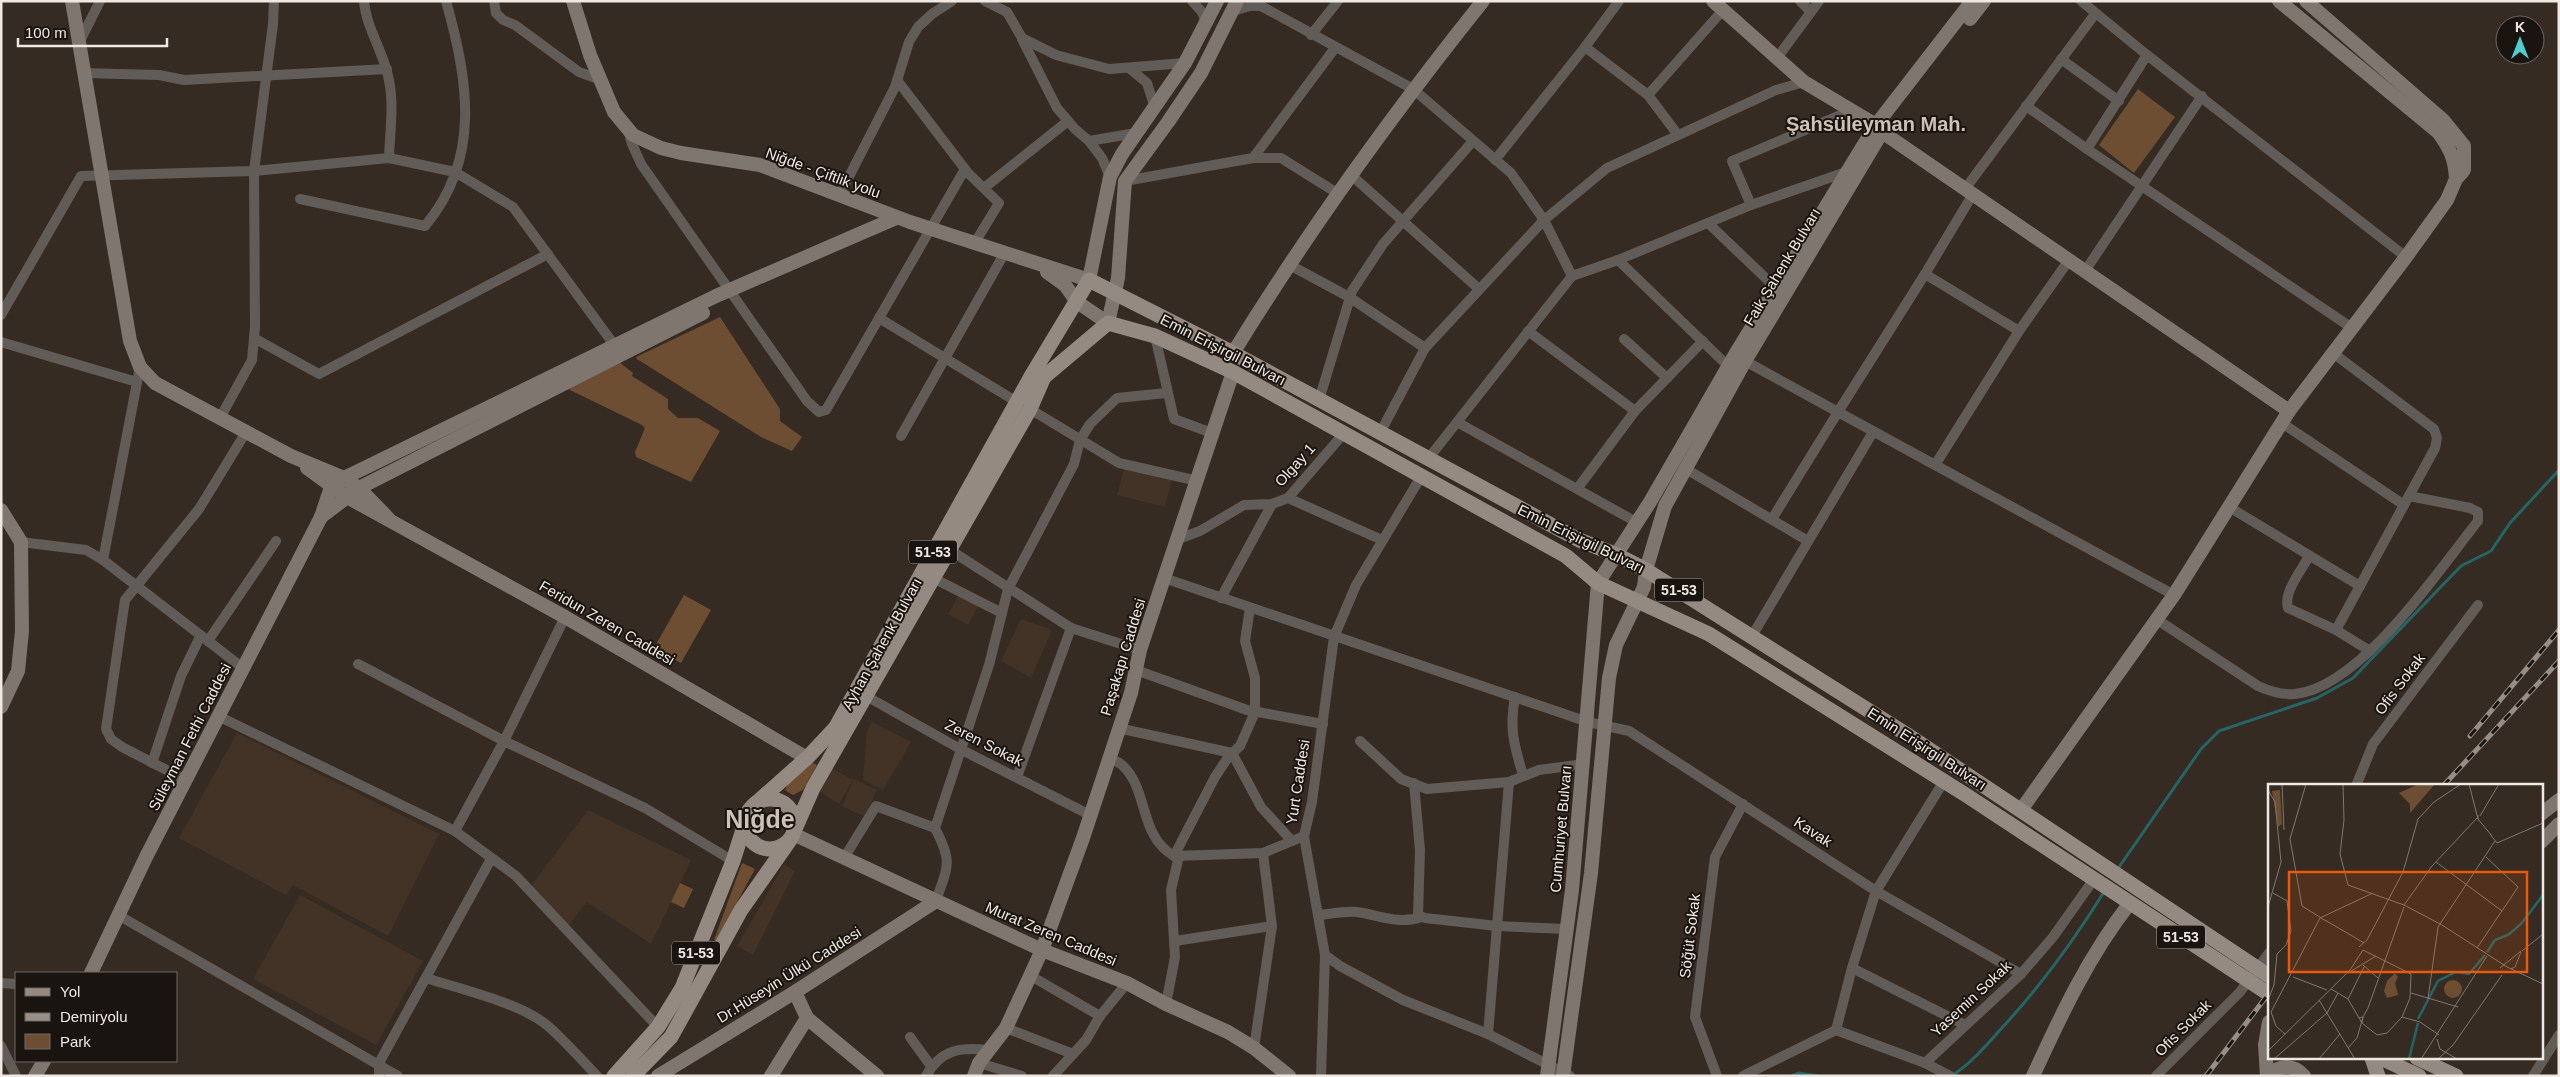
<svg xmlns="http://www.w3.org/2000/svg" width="2560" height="1077" font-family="Arial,sans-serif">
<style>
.built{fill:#433326}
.green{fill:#6d4e32}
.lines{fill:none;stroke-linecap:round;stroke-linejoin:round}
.stream{stroke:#266566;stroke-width:3}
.street{stroke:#615c58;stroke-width:10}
.secondary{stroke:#7e766f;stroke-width:14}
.primary{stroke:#958a81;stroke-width:15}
.rail-casing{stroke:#978e87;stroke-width:5}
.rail{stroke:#191410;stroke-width:3;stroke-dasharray:9;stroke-linecap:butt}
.labels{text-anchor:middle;stroke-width:4;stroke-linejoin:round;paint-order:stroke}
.shield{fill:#191410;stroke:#b0a9a4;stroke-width:1}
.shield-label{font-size:14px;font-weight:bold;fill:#f0e9e3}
.street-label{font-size:15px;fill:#f0e9e3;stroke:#191410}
.district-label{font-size:20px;font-weight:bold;fill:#cec1b6;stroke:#191410}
.town-label{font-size:25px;font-weight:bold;fill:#cec1b6;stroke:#191410}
.inset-river{fill:none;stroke:#266566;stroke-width:2.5}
.inset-road{fill:none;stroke:#80776f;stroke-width:1}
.view{fill:#e8590c;fill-opacity:0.15;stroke:#e8590c;stroke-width:2.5}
.inset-edge{fill:none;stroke:#f0e9e3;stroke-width:2.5}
</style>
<rect width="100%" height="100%" fill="#352b22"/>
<!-- built -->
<g class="built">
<path d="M1125,466L1172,478L1165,507L1117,495Z"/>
<path d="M959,594L979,604L968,625L948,614Z"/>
<path d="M1021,619L1052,630L1031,678L1001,661Z"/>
<path d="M872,722L911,742L883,790L863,780L867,730Z"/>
<path d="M237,733L439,834L388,936L293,885L286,895L179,838Z"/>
<path d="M832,768L853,780L839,804L820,791Z"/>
<path d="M854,779L877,790L865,817L842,806Z"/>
<path d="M588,810L691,860L651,944L587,902L567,927L531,886Z"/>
<path d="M784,865L795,871L753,955L737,946Z"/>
<path d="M300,895L423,961L376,1045L253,979Z"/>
</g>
<!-- green -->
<g class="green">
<path d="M2138,89L2175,117L2134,173L2099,145Z"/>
<path d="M720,317L780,409V421L802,437L792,451L761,437L637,359L636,357Z"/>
<path d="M619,362L633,373L632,376L668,399V409L678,418H698L720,431L691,482L636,457L635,452L645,428L642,425L570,390L569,385Z"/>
<path d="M684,595L711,610L681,663L654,648Z"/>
<path d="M813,763L817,765L803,790L793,795L785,790L788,784Z"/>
<path d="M742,863L755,869L716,941L714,940Z"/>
<path d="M680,883L693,889L684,908L671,902Z"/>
</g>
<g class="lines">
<!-- stream -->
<g class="stream">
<path d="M2117,870L2201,749L2219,731L2317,698L2353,678L2461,566L2491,551L2510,523L2559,470"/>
<path d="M1953,1075C1971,1063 1985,1047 2000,1030C2039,988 2073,942 2104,892"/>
<path d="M1792,1076L1799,1073L1818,1076"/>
</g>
<!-- street -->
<g class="street">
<path d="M364,1C366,26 381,48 387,72C395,99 390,130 389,158"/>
<path d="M494,1L496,13L503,20L515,25L579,72L601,80"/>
<path d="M985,1L1007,12L1022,38L1056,55L1109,69L1185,63"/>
<path d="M1192,1L1202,12L1206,23"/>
<path d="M1619,1L1585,47L1648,95"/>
<path d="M1800,1L1811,12"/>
<path d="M2081,1L2147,55L2087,149"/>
<path d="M1233,11L1250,6H1261L1413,89L1511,173L1544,220L1572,276L1618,260L1751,205L1846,172"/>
<path d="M1311,35L1338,1"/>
<path d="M1022,39L1057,108L1075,129L1089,141L1102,158L1110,177"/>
<path d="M79,43L100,1"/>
<path d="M2147,55L2406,257"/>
<path d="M1777,58L1819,1"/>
<path d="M2061,59L2119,101"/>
<path d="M1129,68L1147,83L1155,108"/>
<path d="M83,73L159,75L184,80L387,69"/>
<path d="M897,80L968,173L999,203L974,244"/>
<path d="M2026,106L2087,149L2352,328"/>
<path d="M628,130L632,144L641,164L807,401L819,412L826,410L965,169"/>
<path d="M1678,135L1648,95L1723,10"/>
<path d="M1089,141L1136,133"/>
<path d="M1253,158L1335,48"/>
<path d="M1495,160L1585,47"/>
<path d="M1350,174L1479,289"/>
<path d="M1125,181L1253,158H1281L1337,193"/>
<path d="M984,188L1068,121"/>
<path d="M1965,189L2095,14"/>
<path d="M839,196L895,87L909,42L918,27L932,14L952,1"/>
<path d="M300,199L425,226C482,158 468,80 446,1"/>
<path d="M1751,205L1732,161L1852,110"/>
<path d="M1708,223L1776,288"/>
<path d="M1618,260L1728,366"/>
<path d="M1288,264L1349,297L1425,348L1544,220L1607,168L1776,90L1804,82"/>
<path d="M2085,271L2202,96"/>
<path d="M1925,274L1973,194"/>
<path d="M1,315L81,176L254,171L389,158L455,172L513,207L618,350"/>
<path d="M879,318L1017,402"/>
<path d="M1528,331L1635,411L1703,341"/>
<path d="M2019,331L2069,260"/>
<path d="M1155,336L1174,419L1212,433"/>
<path d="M254,338L319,374L548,254"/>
<path d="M1624,339L1667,378"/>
<path d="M1,342L137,382"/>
<path d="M2333,353L2434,429L2437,438L2435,448L2336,630"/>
<path d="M1745,361L1838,412L1772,519"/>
<path d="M1319,400L1352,291L1383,244L1473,141"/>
<path d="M1030,409L1119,463L1198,481"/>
<path d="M1635,411L1577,489L1638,523"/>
<path d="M220,418L252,360L255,327L254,171L273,24L274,1"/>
<path d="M1457,422L1577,489"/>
<path d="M2282,423L2404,505"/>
<path d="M1380,433L1425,348"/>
<path d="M901,436L1004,254"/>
<path d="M1428,459L1572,276"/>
<path d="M1935,465L1838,412L1925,274L2019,331L1935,465L2174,595"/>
<path d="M1686,469L1808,541"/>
<path d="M1422,475L1356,585L1334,637L1312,802L1304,836L1325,955L1340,966L1403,1000L1488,1034L1570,1076"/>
<path d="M1288,498L1382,540"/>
<path d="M2229,507L2360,586"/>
<path d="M1178,539L1200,531L1244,505L1272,504L1288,498L1345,432"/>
<path d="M21,542L86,550L103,560L243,668"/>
<path d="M950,550L1071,628L1140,650"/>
<path d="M2309,556C2302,570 2283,592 2288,608L2336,630L2370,651"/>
<path d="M103,560L140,367"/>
<path d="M933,578L1002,613"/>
<path d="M1164,578L1588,722L1629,731L1876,891L2021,974"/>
<path d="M1221,598L1272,504"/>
<path d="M2156,619L2258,686C2269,691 2282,695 2295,694C2361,687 2438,571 2478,521V512L2470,508L2409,496"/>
<path d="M1752,636L1873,432"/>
<path d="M208,641L276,541"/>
<path d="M358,664L504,741L645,808L733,861"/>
<path d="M1136,670L1247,710L1323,724"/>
<path d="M866,696L962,750L1090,815"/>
<path d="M1515,697C1509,728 1514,745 1523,775"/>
<path d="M218,716L455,831L516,876L658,1027"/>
<path d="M1118,728L1232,753L1261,807L1292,841"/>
<path d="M1360,741L1401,779L1427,789L1509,782L1539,770L1584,764"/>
<path d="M1109,758C1113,760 1119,762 1122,765C1149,789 1138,835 1174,856L1263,853L1304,836"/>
<path d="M152,763L181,676L200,637"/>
<path d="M1017,777L1071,628"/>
<path d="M186,780L122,747L111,739L106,729L125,600L199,509L246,432"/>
<path d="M1414,783L1420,850L1418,915L1425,918L1497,926L1567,929"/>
<path d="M2356,786L2373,744L2478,605"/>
<path d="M455,831L504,741L565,617"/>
<path d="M1174,856L1215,777L1229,756L1240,746L1255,712V678L1245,641L1250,608"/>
<path d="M844,858L876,806L935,828"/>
<path d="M936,901C948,865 953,863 935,828L989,665L1008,589L1074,464L1080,440L1090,424L1117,398L1166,393"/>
<path d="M118,915L398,1076"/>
<path d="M1318,915C1330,914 1344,911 1357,912C1378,915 1400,925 1421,917"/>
<path d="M1175,941L1272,926"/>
<path d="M1852,968L1965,1025"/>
<path d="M1031,976L1100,1016"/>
<path d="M426,978C460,989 521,1003 548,1026C565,1041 581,1059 597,1076"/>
<path d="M1,983L16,984"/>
<path d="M1166,1004L1175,957L1171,890L1179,856"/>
<path d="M1006,1028L1073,1054"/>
<path d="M1836,1030L1925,1063L2021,974L2053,937L2094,879"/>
<path d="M1836,1030L1852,968L1876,891L1944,781"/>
<path d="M1488,1034L1509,782"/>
<path d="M910,1037L931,1066"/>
<path d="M1,1046L16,1076"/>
<path d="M1254,1048L1272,926L1263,853"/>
<path d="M979,1063L1022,1076"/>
<path d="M1925,1063L1950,1076"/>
<path d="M379,1076V1063L491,859"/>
<path d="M926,1076C941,1049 961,1047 988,1050"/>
<path d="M1053,1076L1086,1040L1100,1016L1127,983"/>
<path d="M1321,1076L1325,955"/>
<path d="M1717,1076L1695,1017L1715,857L1743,804"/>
<path d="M1743,1076L1836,1030"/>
<path d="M2156,1076L2240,992L2269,953"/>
<path d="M2533,1076L2559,1035"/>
</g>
<!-- secondary -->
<g class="secondary">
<path d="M72,1L130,341L140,367L155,383L291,456L344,478L359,488L389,519"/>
<path d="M573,1L590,55L614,112L633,135L661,148L681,153L760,165L910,222L1089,280L1110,177L1122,154L1185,63L1217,1"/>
<path d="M1713,1L1804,82L1876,125L1882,132L2289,411"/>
<path d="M2279,1L2438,132C2450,148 2455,159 2456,179"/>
<path d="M1970,19L1984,1"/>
<path d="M1047,272L1065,285L1077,302L1108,323L1118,278L1125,181L1168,122L1201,73L1237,1"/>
<path d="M1233,353C1310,228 1391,116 1483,1"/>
<path d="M307,468L347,497L565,617L807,758"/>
<path d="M1,510L21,542L22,631L18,671L1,707"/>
<path d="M321,517L359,488L703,313"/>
<path d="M2021,810L2174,595L2289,411L2406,257L2447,200L2456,179L2464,170V146L2443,120L2306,1"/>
<path d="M2541,814L2559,800"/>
<path d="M793,834L1042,950L1127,983L1166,1004L1228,1032L1254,1048L1289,1076"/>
<path d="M2541,842L2559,824"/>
<path d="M91,973L146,857L321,517L331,487L344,478L716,296L896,218"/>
<path d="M795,992L807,1018L877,1076"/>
<path d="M35,1076L44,1061"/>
<path d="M658,1076L795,992L936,901"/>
<path d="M771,1076L807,1018"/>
<path d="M974,1076L979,1063L1006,1028L1042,950L1083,838L1131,693L1140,650L1233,372"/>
<path d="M1547,1076L1572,890L1598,583L1650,502L1736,353L1876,125L1972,1"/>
<path d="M1563,1076L1591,873L1609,678L1616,645L1644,587L1646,570L1665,506L1745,361L1878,139"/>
<path d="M2033,1076C2061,1015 2089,955 2130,903"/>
<path d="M2267,1076L2265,1045L2269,1022"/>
<path d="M2269,1076C2279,1064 2294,1064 2304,1076"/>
</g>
<!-- primary -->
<g class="primary">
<circle cx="770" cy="824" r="25"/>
<path d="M754,805L807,758L836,727L1033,373L1089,280L1233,353L1579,540L1617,555L1646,570L1906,734L2269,976"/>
<path d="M795,829L813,788L1030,409L1044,377L1108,323L1155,336L1233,372L1566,556L1598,583L1709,634L1966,795L2269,994"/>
<path d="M2372,1058L2378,1076"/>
<path d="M2381,1058L2419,1076"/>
<path d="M2417,1058L2456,1076"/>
<path d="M614,1076L658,1027L682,988L733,861L748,814"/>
<path d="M633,1076L671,1037L741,910L790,840"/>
</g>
<defs>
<g id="rail">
<path d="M2470,736L2559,630"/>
<path d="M2443,786L2559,661"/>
<path d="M2206,1076L2269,993"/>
</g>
</defs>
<!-- rail casing -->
<use href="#rail" class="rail-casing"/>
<!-- rail -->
<use href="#rail" class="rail"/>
</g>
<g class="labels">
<!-- shield labels -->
<g class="shield">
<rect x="909" y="540.5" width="48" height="23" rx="4"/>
<rect x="1655" y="578.5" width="48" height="23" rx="4"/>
<rect x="2157" y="925.5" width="48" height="23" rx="4"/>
<rect x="672" y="941.5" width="48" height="23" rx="4"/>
</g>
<g class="shield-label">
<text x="933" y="557">51-53</text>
<text x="1679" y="595">51-53</text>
<text x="2181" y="942">51-53</text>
<text x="696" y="958">51-53</text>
</g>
<!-- street labels -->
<g class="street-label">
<text transform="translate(823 173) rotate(20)" y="5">Niğde - Çiftlik yolu</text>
<text transform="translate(1782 267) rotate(-59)" y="5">Faik Şahenk Bulvarı</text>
<text transform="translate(1223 350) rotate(27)" y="5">Emin Erişirgil Bulvarı</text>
<text transform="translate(1295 465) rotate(-48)" y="5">Olgay 1</text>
<text transform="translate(1581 539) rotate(26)" y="5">Emin Erişirgil Bulvarı</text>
<text transform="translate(607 623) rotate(30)" y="5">Feridun Zeren Caddesi</text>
<text transform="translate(882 644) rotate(-61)" y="5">Ayhan Şahenk Bulvarı</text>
<text transform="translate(1123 657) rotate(-73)" y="5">Paşakapı Caddesi</text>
<text transform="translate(2400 684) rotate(-53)" y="5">Ofis Sokak</text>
<text transform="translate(190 737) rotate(-63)" y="5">Süleyman Fethi Caddesi</text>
<text transform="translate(984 743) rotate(27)" y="5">Zeren Sokak</text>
<text transform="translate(1927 749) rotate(33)" y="5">Emin Erişirgil Bulvarı</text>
<text transform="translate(1298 782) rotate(-81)" y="5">Yurt Caddesi</text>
<text transform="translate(1561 829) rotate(-85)" y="5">Cumhuriyet Bulvarı</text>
<text transform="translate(1813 832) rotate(33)" y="5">Kavak</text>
<text transform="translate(1051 934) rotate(23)" y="5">Murat Zeren Caddesi</text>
<text transform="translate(1690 936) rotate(-83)" y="5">Söğüt Sokak</text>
<text transform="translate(789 975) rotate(-32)" y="5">Dr.Hüseyin Ülkü Caddesi</text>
<text transform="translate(1971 999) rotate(-43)" y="5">Yasemin Sokak</text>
<text transform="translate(2183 1028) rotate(-45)" y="5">Ofis Sokak</text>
</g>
<!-- district labels -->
<g class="district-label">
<text x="1876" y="131">Şahsüleyman Mah.</text>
</g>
<!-- town labels -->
<g class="town-label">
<text x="760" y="828">Niğde</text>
</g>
</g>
<!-- overview -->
<g transform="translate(2268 784)">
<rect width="275" height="275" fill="#352b22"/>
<path d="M151,0H167L142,29V20L131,9ZM12,6L14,40L10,43L4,7ZM127,189L130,193L127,199L130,211L119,214L116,207L119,197ZM176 205a9 9 0 1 1 18 0a9 9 0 1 1-18 0Z" fill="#6d4e32"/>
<path class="inset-river" d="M219,168L227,156L240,151L253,140L275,111M150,235L170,197L188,188L201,190L217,171M141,275L150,239"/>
<path class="inset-road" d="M14,0L16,46M38,0L22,55L34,122L58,137M75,0L76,36L72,70L80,101L136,121L174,141L239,183L275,200M201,0L210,35V31M0,6L7,18L13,78L0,123M212,32L231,0M210,35L224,52M222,50L229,59L275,39M168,78L234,127M136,121L164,82L209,34M57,136L96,159M91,163L99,156L135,88L150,35L166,18L193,0M209,164L250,103L218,73M254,167L275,150M95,181L110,194M232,184L253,167M243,185L247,183L253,168M80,189L108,172M25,193L59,206M63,205L80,215L94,239L109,251L119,249L134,233L142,214L143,190L95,166M143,209L190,223M80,215L96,183M160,215L170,143L227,57M0,216L6,201L9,170L18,161L23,147L19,117L5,109M51,216L87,275M134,233L152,238L171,251M91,234L95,233L100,224L136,123M17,250L8,242L3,228L52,134L105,109M169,255L172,265L189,275M80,264L89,254L95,233L94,239M0,267L82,186L95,166M6,275L59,229L70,209M51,275L72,250M153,275L219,172M170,275L185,261L234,191"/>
<path class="view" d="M21,88H259V188H21Z"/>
<rect width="275" height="275" class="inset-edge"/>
</g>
<!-- border -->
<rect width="2560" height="1077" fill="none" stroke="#f0e9e3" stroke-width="5"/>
<!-- legend -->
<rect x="15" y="972" width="162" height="90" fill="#191410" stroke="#6f6964"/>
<rect x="25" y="988" width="25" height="8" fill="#958a81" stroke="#6f6964"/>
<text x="60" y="997" font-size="15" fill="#f0e9e3">Yol</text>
<rect x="25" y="1013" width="25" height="8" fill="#978e87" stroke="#6f6964"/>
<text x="60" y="1022" font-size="15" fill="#f0e9e3">Demiryolu</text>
<rect x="25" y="1034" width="25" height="15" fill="#6d4e32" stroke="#6f6964"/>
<text x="60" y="1047" font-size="15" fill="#f0e9e3">Park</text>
<!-- north arrow -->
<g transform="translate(2520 40)"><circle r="24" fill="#191410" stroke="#6f6964"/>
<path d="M0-4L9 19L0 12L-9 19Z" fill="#52cdcf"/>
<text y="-8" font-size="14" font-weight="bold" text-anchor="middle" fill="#f0e9e3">K</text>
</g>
<!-- scale -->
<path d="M18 38v8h149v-8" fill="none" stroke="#f0e9e3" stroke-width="2.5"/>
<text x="25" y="38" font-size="15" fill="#f0e9e3" stroke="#191410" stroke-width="4" paint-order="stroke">100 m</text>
</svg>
